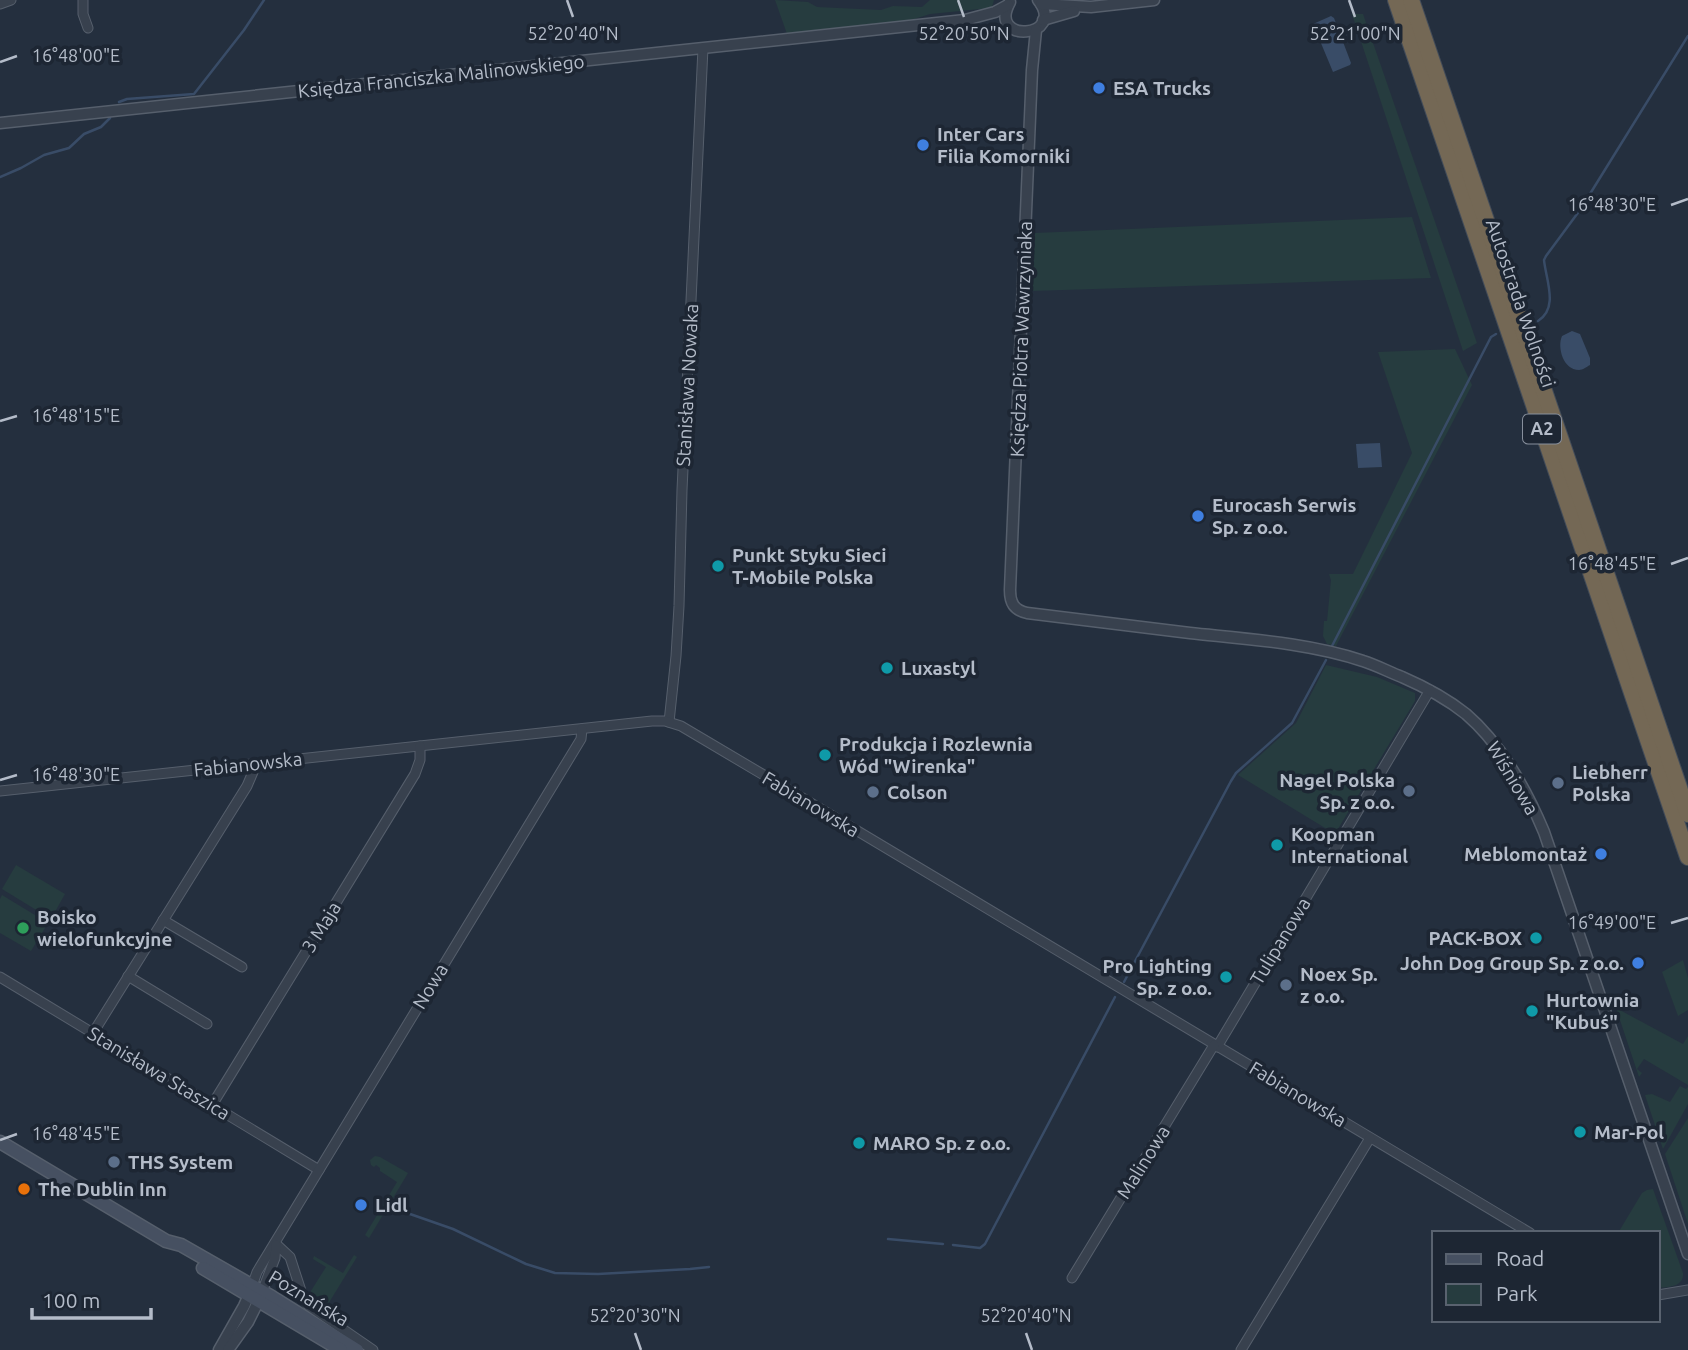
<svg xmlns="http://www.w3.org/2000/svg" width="1688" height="1350" font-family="Ubuntu,sans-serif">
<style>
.green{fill:#263c3f}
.water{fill:#394c67}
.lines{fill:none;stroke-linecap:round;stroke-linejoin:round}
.stream{stroke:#394c67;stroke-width:2.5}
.minor-casing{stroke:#565f6c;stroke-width:11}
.tertiary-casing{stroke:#565f6c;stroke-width:13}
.secondary-casing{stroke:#565f6c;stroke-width:15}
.motorway-casing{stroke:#434c59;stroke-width:18}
.minor{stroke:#38414e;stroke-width:9}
.tertiary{stroke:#38414e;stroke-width:10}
.secondary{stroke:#465061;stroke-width:12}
.motorway{stroke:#746855;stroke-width:16}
.ticks{fill:none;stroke:#b4bcc9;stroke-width:2.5}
.shop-dot{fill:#3f7fe0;stroke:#1d2633;stroke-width:2.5}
.culture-dot{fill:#0f9aa8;stroke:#1d2633;stroke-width:2.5}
.service-dot{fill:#5c6f8a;stroke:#1d2633;stroke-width:2.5}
.leisure-dot{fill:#2e9e5b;stroke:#1d2633;stroke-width:2.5}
.food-dot{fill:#e8710a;stroke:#1d2633;stroke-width:2.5}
.labels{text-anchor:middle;stroke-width:7;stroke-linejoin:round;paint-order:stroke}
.shield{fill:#1d2633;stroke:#878f9c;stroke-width:2}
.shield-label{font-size:18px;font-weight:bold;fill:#b4bcc9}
.street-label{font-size:19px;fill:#b4bcc9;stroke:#1d2633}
.poi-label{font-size:19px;font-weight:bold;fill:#b4bcc9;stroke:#1d2633;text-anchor:start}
.ticks-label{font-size:18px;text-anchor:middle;fill:#b4bcc9;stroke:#1d2633;stroke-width:7;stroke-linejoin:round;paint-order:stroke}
</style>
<rect width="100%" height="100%" fill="#242f3e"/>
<!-- green -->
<g class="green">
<path d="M775,0L808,2L817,7L881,10L893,6L922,7L930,0H994L992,7L990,8L930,14L908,21L787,34Z"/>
<path d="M1352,14H1363L1477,343L1463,351Z"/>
<path d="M1412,217L1431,278L1032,291L1035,233Z"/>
<path d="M1455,349L1472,385L1336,646L1327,644L1323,636L1324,621H1327L1331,580L1329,574H1353L1412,453L1378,352Z"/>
<path d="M1326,665L1377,677L1415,693V701L1335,834L1238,775L1296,723Z"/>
<path d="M16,865L65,894L51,919L2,889Z"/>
<path d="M2,895L48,923L31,951L0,933V899Z"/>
<path d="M1683,960L1688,978V1010L1678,1016L1662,972Z"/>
<path d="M1616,1008L1683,1044L1688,1036V1085L1644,1059L1637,1069L1642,1073L1639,1077Z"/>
<path d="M1680,1086L1686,1089L1688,1087V1104L1663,1149L1645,1095L1652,1094L1670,1102Z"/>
<path d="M1688,1118V1224L1665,1154Z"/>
<path d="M375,1156L380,1157L408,1173L369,1238L365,1235L397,1182L380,1171V1168L376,1165L374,1167L371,1165L370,1160Z"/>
<path d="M1653,1189L1683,1273C1684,1287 1669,1287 1658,1288V1233H1618L1642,1193L1647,1190Z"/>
<path d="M354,1255L357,1257L325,1309L313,1299L309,1294L326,1267L313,1259L314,1256L343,1273Z"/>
</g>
<!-- water -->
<g class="water">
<path d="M1331,16L1334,18L1351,63L1350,65L1333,72L1313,24Z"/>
<path d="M1572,331L1580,334L1590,358V365C1586,367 1583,370 1579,370C1563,370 1557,347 1562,336Z"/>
<path d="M1380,443L1382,467L1358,468L1356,444Z"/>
</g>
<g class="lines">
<!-- stream -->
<g class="stream">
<path d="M119,102L127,99L194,94L244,30L264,0"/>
<path d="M0,177L21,168L44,155L69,148L84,134L101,127L110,118"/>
<path d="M1538,321C1559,308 1546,280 1544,260L1546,256L1580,210L1688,36"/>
<path d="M1332,646L1491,337L1496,334"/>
<path d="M1124,982L1231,781L1236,773L1292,723L1326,660"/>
<path d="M390,1207L453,1229L526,1264L555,1273L598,1274L690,1269L709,1267"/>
<path d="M888,1239L943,1244"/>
<path d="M953,1245L980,1248L985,1244L1115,997"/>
</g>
<defs>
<g id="minor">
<path d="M83,0V14L88,28"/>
<path d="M0,4L11,0"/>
<path d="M669,722L676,656L679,606L682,490L703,48"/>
<path d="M0,791L652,721H665L681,726L784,787L1530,1233"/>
<path d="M163,920L242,967"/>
<path d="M128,976L207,1024"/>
<path d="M0,977L319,1170"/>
<path d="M93,1033L247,786L253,772L254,764"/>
<path d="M1217,1047L1430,690"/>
<path d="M212,1105L415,774L420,760V746"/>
<path d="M275,1243L290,1257L303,1297L309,1306L373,1350"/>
<path d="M1072,1278L1214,1045"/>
<path d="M252,1286L257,1272L581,739L582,729"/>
<path d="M262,1292L275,1258L276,1245"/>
<path d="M1658,1295L1688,1290"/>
<path d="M1241,1350L1370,1138"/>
</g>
<g id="tertiary">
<path d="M1010,2C986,45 1068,38 1038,0"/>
<path d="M1041,4L1091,7L1154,0"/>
<path d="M1043,20L1074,11"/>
<path d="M1036,30L1032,70L1010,590C1010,603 1014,610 1027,613C1081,620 1136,626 1190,633C1246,639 1310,643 1363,661C1376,665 1389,672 1402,677C1425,687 1446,698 1466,714C1502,745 1526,789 1544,832L1688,1254"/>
<path d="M0,123L965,20L995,12L1008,5"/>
<path d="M219,1350L244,1306L252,1288"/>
<path d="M228,1350L248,1322L261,1296"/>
</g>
<g id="secondary">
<path d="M0,1142L166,1241L181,1245L272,1297L357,1350"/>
<path d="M203,1268L341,1350"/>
</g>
<g id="motorway">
<path d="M1396,0L1688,857"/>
<path d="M1411,0L1688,814"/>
</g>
</defs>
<!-- minor casing -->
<use href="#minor" class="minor-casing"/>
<!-- tertiary casing -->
<use href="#tertiary" class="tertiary-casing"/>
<!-- secondary casing -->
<use href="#secondary" class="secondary-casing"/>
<!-- motorway casing -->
<use href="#motorway" class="motorway-casing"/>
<!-- minor -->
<use href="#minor" class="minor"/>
<!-- tertiary -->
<use href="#tertiary" class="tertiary"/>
<!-- secondary -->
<use href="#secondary" class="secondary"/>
<!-- motorway -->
<use href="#motorway" class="motorway"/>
</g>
<!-- ticks -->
<path class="ticks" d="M567,0L573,17M958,0L964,17M1349,0L1355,17M0,62L17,56M1671,205L1688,199M0,421L17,416M1671,564L1688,558M0,780L17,775M1671,923L1688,918M0,1140L17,1134M635,1333L641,1350M1026,1333L1032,1350"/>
<!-- markers -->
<g class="shop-dot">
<circle cx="1099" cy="88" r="7"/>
<circle cx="923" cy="145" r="7"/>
<circle cx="1198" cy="516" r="7"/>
<circle cx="1601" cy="854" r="7"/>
<circle cx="1638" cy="963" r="7"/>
<circle cx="361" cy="1205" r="7"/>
</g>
<g class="culture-dot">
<circle cx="718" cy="566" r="7"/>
<circle cx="887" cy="668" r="7"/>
<circle cx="825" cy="755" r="7"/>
<circle cx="1277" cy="845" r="7"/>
<circle cx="1536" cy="938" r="7"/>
<circle cx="1226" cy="977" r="7"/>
<circle cx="1532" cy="1011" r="7"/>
<circle cx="1580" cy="1132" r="7"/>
<circle cx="859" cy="1143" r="7"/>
</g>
<g class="service-dot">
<circle cx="1558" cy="783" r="7"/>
<circle cx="1409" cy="791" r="7"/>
<circle cx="873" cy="792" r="7"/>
<circle cx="1286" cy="985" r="7"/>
<circle cx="114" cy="1162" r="7"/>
</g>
<circle class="leisure-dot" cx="23" cy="928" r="7"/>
<circle class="food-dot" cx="24" cy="1189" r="7"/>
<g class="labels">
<!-- shield labels -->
<rect class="shield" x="1523" y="414.5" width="38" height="29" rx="5"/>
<g class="shield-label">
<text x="1542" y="435">A2</text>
</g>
<!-- street labels -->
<g class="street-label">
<text transform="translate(441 76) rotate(-6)" y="7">Księdza Franciszka Malinowskiego</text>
<text transform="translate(1521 303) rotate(71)" y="7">Autostrada Wolności</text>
<text transform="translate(1021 339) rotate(-88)" y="7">Księdza Piotra Wawrzyniaka</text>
<text transform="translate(687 385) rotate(-87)" y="7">Stanisława Nowaka</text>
<text transform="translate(248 764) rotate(-6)" y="7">Fabianowska</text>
<text transform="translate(1513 778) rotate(59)" y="7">Wiśniowa</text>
<text transform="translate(811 804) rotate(31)" y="7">Fabianowska</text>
<text transform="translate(321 927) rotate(-58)" y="7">3 Maja</text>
<text transform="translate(1280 941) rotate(-59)" y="7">Tulipanowa</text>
<text transform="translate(430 986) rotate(-59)" y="7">Nowa</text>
<text transform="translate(159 1073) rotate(31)" y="7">Stanisława Staszica</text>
<text transform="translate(1298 1094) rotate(31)" y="7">Fabianowska</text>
<text transform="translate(1143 1162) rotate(-58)" y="7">Malinowa</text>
<text transform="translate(309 1298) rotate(31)" y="7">Poznańska</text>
</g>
<!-- poi labels -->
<g class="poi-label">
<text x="1113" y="95">ESA Trucks</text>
<text x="937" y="141">Inter Cars<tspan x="937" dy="22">Filia Komorniki</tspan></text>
<text x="1212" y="512">Eurocash Serwis<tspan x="1212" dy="22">Sp. z o.o.</tspan></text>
<text x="732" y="562">Punkt Styku Sieci<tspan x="732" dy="22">T-Mobile Polska</tspan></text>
<text x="901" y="675">Luxastyl</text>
<text x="839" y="751">Produkcja i Rozlewnia<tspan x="839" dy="22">Wód "Wirenka"</tspan></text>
<text x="1572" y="779">Liebherr<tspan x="1572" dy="22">Polska</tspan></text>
<text x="1395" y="787" text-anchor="end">Nagel Polska<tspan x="1395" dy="22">Sp. z o.o.</tspan></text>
<text x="887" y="799">Colson</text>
<text x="1291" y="841">Koopman<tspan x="1291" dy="22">International</tspan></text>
<text x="1587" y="861" text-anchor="end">Meblomontaż</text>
<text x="37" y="924">Boisko<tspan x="37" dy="22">wielofunkcyjne</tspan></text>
<text x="1522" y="945" text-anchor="end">PACK-BOX</text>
<text x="1624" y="970" text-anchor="end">John Dog Group Sp. z o.o.</text>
<text x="1212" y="973" text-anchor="end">Pro Lighting<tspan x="1212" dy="22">Sp. z o.o.</tspan></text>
<text x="1300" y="981">Noex Sp.<tspan x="1300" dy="22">z o.o.</tspan></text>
<text x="1546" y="1007">Hurtownia<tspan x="1546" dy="22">"Kubuś"</tspan></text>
<text x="1594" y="1139">Mar-Pol</text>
<text x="873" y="1150">MARO Sp. z o.o.</text>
<text x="128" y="1169">THS System</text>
<text x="38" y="1196">The Dublin Inn</text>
<text x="375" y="1212">Lidl</text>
</g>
</g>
<g class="ticks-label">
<text x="573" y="40">52°20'40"N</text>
<text x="964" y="40">52°20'50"N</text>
<text x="1355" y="40">52°21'00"N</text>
<text x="76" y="62">16°48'00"E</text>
<text x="1612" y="211">16°48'30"E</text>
<text x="76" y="422">16°48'15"E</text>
<text x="1612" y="570">16°48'45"E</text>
<text x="76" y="781">16°48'30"E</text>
<text x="1612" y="929">16°49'00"E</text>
<text x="76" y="1140">16°48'45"E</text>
<text x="635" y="1322">52°20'30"N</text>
<text x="1026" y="1322">52°20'40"N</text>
</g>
<!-- legend -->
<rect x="1432" y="1231" width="228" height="91" fill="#1d2633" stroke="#59626f" stroke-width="2"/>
<rect x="1446" y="1254" width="35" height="10" fill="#465061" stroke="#59626f" stroke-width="2"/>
<text x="1496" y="1266" font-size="21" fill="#b4bcc9">Road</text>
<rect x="1446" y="1284" width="35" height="21" fill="#263c3f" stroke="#59626f" stroke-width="2"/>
<text x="1496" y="1301" font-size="21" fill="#b4bcc9">Park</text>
<!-- scale -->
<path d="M32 1308v10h119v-10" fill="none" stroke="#b4bcc9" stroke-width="3.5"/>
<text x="42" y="1308" font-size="21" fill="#b4bcc9" stroke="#1d2633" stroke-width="5" paint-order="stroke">100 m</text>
</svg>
